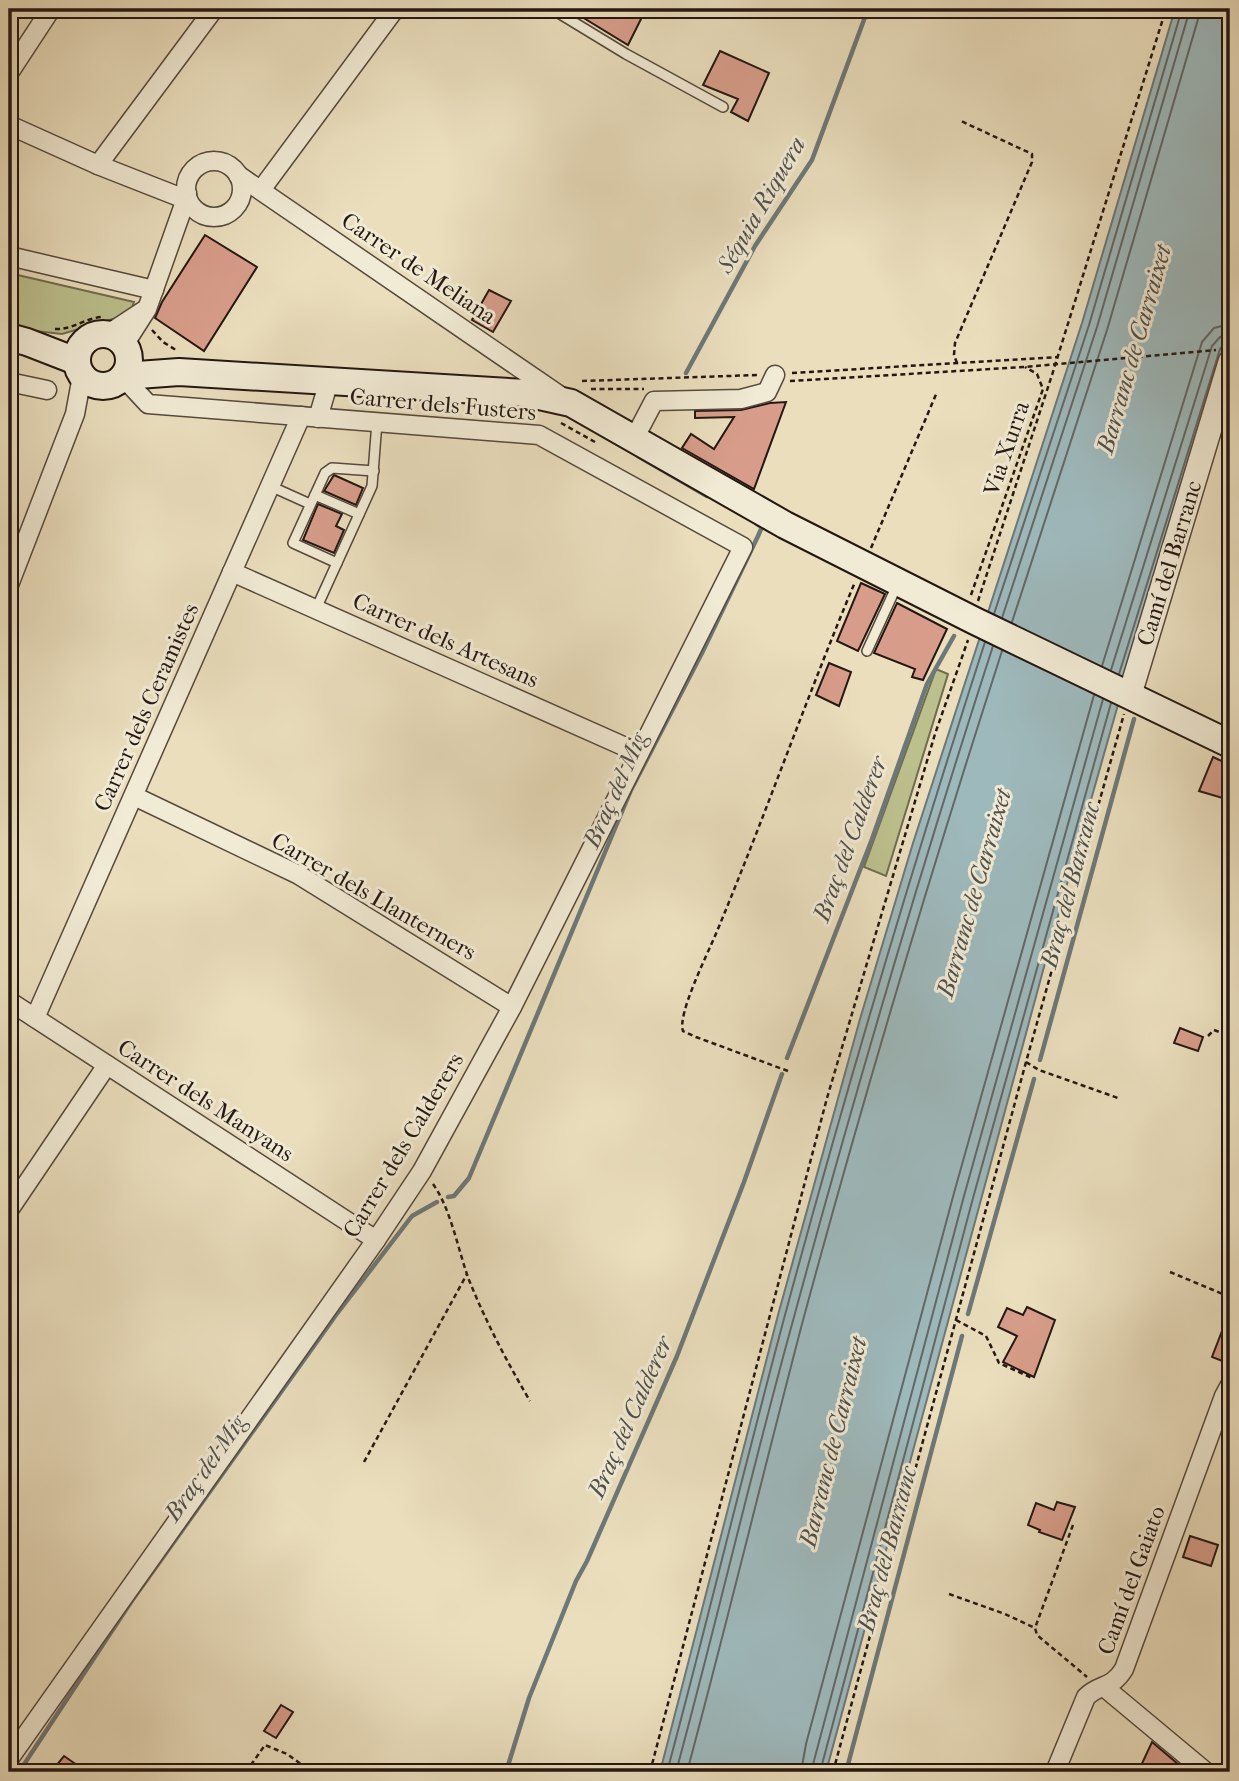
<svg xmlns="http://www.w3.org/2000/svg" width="1239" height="1781" font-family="'IM FELL French Canon',serif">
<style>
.green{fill:#bcc08d;stroke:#706c50;stroke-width:2}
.water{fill:#9eb9bc;stroke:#6d7878;stroke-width:2}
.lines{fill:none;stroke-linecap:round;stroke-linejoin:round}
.shore{stroke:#616867;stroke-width:2}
.stream{stroke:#6d7878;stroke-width:4.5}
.building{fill:#d79d8a;stroke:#241712;stroke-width:2}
.service-casing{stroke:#56493d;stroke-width:12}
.minor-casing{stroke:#56493d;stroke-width:21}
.tertiary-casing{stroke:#56493d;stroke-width:26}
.secondary-casing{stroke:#241712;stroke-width:30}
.path{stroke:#241712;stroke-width:2.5;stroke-dasharray:5 3.5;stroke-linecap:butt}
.service{stroke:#f1ead4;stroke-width:9}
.minor{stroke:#f1ead4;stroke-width:18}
.tertiary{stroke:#f1ead4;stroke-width:23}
.secondary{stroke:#f1ead4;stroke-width:26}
.labels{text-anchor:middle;stroke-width:6;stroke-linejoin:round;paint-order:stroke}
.street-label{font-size:23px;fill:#241712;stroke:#f1ead4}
.water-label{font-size:24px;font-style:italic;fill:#4f504e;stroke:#f1ead4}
</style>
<rect width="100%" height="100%" fill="#eadebd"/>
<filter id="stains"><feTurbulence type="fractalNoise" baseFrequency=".00286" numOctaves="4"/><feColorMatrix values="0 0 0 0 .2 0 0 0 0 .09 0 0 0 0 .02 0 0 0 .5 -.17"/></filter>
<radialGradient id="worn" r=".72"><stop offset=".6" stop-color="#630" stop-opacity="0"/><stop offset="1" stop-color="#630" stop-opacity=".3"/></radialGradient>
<!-- green -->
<g class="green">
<path d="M9,273L134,302L130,314L62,334L9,328Z"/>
<path d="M936,669L948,674L886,876L864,867Z"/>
</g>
<!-- water -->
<path class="water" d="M1175,9H1230V341L1131,659L1054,930L826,1772H660L778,1315L860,1019L913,843L1082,323Z"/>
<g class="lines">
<!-- shore -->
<g class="shore">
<path d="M994,614L1089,325L1182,9"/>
<path d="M1002,618L1097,327L1190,9"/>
<path d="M1012,622L1107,330L1201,9"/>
<path d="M1102,666L1202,342L1214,328L1230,324"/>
<path d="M1111,670L1212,346L1220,337L1230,335"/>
<path d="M1119,674L1220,349L1224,344L1230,343"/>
<path d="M667,1772C708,1620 744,1467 785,1315C846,1089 913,865 985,642"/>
<path d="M676,1772C717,1621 752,1468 794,1317C855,1092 921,868 993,646"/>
<path d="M687,1772C727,1623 763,1473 802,1324C863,1098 930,874 1002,651"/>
<path d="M801,1772L806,1744L954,1193L1094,695"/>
<path d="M811,1772L964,1196L1103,699"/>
<path d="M820,1772L973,1198L1111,703"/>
</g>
<!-- stream -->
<g class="stream">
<path d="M686,373L755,246L812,160L868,9"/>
<path d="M638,456L707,496"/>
<path d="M787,1058L872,839L927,684L954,636"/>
<path d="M1040,1060L1134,719"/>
<path d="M448,1197L454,1196L469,1178L631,790L702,653L758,536L762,527L757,524"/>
<path d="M968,1314L1034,1079"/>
<path d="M19,1772L131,1602L336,1315L412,1216L437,1202"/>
<path d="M506,1772L529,1698L576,1581L587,1561L677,1356L744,1182L782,1074"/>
<path d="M846,1772L962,1336"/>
</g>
</g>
<!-- building -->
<g class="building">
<path d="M587,9H625L641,19L628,45L582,17Z"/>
<path d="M720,51L769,73L748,121L731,112L738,99L703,85Z"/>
<path d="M205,235L257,267L204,351L155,318L162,302Z"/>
<path d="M489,290L511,301L493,332L472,320Z"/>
<path d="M786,402L754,489L682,448L691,434L714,449L734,417L695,418V411L741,410L770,403Z"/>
<path d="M334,475L363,488L356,505L324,491Z"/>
<path d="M318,504L342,514L336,526L344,530L334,553L303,540Z"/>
<path d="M861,583L885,594L858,651L837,641Z"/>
<path d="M897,603L947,629L923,680L912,677L915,669L874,653Z"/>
<path d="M829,663L851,672L839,706L816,695Z"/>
<path d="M1213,757L1230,765V787L1226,799L1199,791Z"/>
<path d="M1180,1028L1203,1037L1198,1051L1174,1043Z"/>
<path d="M1027,1307L1055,1320L1034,1377L1003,1362L1017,1336L998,1327L1007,1308L1023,1315Z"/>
<path d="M1229,1313H1230V1364L1212,1357Z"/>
<path d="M1057,1502L1075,1507L1062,1540L1039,1532L1040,1530L1028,1525L1036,1503L1054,1510Z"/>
<path d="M1190,1536L1218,1545L1211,1566L1183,1557Z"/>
<path d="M281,1705L293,1712L276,1738L264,1731Z"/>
<path d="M1152,1742L1178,1764L1174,1772H1138Z"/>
<path d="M64,1756L87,1772H51Z"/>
</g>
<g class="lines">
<defs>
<g id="service">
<path d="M552,9L626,54L723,107"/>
<path d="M270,486L310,504"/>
<path d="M315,495L359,514"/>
<path d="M337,563L293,543L325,473L332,468L374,471"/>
<path d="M316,609L372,486L377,422"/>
<path d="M867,651L898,583"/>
</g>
<g id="minor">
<path d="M9,73L51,9"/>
<path d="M9,125L98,165L177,196L187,193"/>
<circle cx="214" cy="189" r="28"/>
<path d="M98,165L214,9"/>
<path d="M238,175L559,395"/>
<path d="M261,190L395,9"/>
<path d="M9,256L154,290"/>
<path d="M108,334L143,311"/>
<path d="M124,345L147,309L187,196"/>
<path d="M9,382L47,390"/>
<path d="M318,418L329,381"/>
<path d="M634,439L654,401L741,399L767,392L775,375"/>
<path d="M232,572L639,753"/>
<path d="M9,585L75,414L82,376"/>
<path d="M134,796L299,875L512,1007"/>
<path d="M9,1001L376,1240"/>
<path d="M35,1018L301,416"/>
<path d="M9,1210L107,1065"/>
<path d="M1104,1687L1206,1772"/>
<path d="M9,1759L376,1240L422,1171L512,1007L743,547L539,435L148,404L123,377"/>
<path d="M1055,1772L1086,1697C1100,1683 1111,1690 1124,1669L1224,1396L1230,1385"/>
</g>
<path id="tertiary" d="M1130,694L1230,362"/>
<g id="secondary">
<circle cx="103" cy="360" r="26"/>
<path d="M9,337L27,342L76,361"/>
<path d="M124,376L179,372L526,393L571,403L785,525L975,621L1230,744"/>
</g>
</defs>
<!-- service casing -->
<use href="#service" class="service-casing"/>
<!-- minor casing -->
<use href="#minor" class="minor-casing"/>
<!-- tertiary casing -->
<use href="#tertiary" class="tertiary-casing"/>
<!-- secondary casing -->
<use href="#secondary" class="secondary-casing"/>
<!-- path -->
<g class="path">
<path d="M55,329C72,330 85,318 102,317"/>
<path d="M152,330L163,342L176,350"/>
<path d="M957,363L954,355L955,343L1032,162V154L961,121"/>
<path d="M792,373L1058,357"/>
<path d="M582,381L757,375"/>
<path d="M790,381L1025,367L1216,350"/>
<path d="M591,389H644"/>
<path d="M561,423L595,442"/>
<path d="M871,548L937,392"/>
<path d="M971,595L1043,389L1037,374L1025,367"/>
<path d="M978,601L1052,375L1166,9"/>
<path d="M1228,720L1230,712"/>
<path d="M1208,1036L1214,1030L1230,1036"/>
<path d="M1026,1062L1039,1070L1118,1098"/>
<path d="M788,1071L696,1037L683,1031C677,1015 707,955 715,936C764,819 806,699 855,582"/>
<path d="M433,1184C451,1209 458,1250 469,1280C486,1322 507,1362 530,1401"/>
<path d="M1170,1272L1230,1297"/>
<path d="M956,1320L986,1336L999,1363L1032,1378"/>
<path d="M364,1462L467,1274"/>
<path d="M1073,1525L1035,1628L1037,1635L1087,1677"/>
<path d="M949,1594L1005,1614L1035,1628"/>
<path d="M246,1772L265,1745L287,1754L312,1772"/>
<path d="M650,1772L827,1098L935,734L968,640"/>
<path d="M833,1772L1026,1062L1124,714"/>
</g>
<!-- service -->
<use href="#service" class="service"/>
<!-- minor -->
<use href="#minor" class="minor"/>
<!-- tertiary -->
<use href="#tertiary" class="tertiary"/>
<!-- secondary -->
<use href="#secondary" class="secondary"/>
</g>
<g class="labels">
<!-- street labels -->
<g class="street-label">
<text transform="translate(419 268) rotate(34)" y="8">Carrer de Meliana</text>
<text transform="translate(443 404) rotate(5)" y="8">Carrer dels Fusters</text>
<text transform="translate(1006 448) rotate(-71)" y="8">Via Xurra</text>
<text transform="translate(1169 563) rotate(-73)" y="8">Camí del Barranc</text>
<text transform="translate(446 640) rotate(24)" y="8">Carrer dels Artesans</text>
<text transform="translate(146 707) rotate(-66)" y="8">Carrer dels Ceramistes</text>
<text transform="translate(374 896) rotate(30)" y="8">Carrer dels Llanterners</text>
<text transform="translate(206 1100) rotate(33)" y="8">Carrer dels Manyans</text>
<text transform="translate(403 1145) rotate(-59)" y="8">Carrer dels Calderers</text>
<text transform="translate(1131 1580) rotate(-70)" y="8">Camí del Gaiato</text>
</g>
<!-- water labels -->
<g class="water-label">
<text transform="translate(761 205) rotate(-60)" y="8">Séquia Riquera</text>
<text transform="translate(1134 349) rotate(-74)" y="8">Barranc de Carraixet</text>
<text transform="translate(615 790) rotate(-66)" y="8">Braç del Mig</text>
<text transform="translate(850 839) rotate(-70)" y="8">Braç del Calderer</text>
<text transform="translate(1070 885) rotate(-75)" y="8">Braç del Barranc</text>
<text transform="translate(974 893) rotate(-74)" y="8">Barranc de Carraixet</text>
<text transform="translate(630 1417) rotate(-66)" y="8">Braç del Calderer</text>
<text transform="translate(833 1442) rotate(-76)" y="8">Barranc de Carraixet</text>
<text transform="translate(205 1468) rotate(-55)" y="8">Braç del Mig</text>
<text transform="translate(887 1549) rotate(-75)" y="8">Braç del Barranc</text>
</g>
</g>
<!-- margin -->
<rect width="1239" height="1781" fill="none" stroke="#eadebd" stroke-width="35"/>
<rect x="10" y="10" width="1218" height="1760" fill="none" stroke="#241712" stroke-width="3.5"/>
<rect x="18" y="18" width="1204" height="1746" fill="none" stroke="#241712" stroke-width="2"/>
<rect width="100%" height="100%" filter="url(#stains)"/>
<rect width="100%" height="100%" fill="url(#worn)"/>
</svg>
